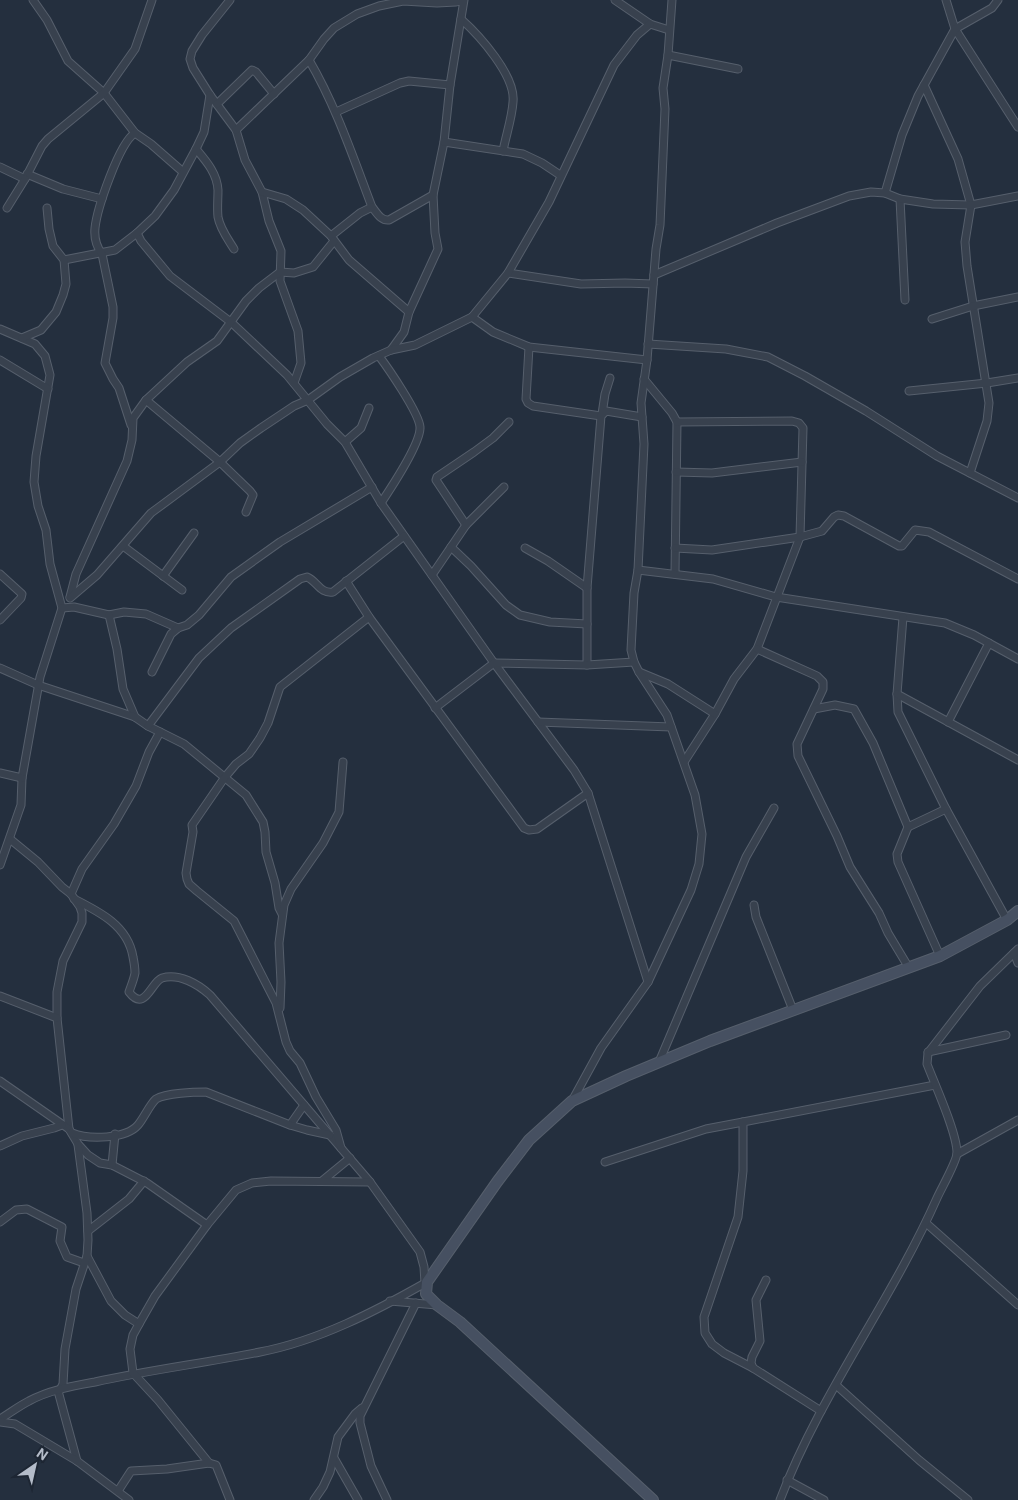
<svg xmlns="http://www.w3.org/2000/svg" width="1018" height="1500" font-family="Roboto,sans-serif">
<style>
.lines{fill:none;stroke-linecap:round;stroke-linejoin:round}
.street-casing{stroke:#565f6c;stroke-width:9}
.secondary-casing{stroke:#565f6c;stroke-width:12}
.street{stroke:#38414e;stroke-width:7}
.secondary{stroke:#465061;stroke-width:10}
</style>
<rect width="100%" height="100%" fill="#242f3e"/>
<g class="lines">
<defs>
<g id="street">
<path d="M33,0L47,20L68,61L104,93L135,133L151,144L183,172"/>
<path d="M230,0L202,35L192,51L190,59L193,68L210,95L236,130L245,160L262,192L269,221L281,251L280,281L298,331L301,363L294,383"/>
<path d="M615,0L650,24L669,30"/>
<path d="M946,0L955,29L1018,127"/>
<path d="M461,19C479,35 516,76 513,102C512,118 506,135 503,151"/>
<path d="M668,55L738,69"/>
<path d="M309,60C336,106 353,157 372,207C377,213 381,221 389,220L433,195"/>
<path d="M924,85L958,159L971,205L965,242L967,266L989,403L987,421L970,473"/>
<path d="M217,104L252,70L256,72L274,94"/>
<path d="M336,112L400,83L409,81L450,85"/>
<path d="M236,130L309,60L324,39L334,28L357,14L379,6L403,1L437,3L456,2L464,0L450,85L444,142L433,195L435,233L438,249L409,312L404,332L391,350"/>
<path d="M444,142L523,154L542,163L560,175"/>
<path d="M196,149C206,161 217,173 218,190C218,199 217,208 218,217C220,229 228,239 234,249"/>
<path d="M0,167L25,179L42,146L48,139L104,93L135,49L152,0"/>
<path d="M27,174L63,189L102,199"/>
<path d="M262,192L286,199L303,210L331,236L349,260L409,312"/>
<path d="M885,193L902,135L918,96L955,29L992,8L998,0"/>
<path d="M900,199L905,300"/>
<path d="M7,208L25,179"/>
<path d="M137,233L141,241L170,276L232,323L287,375L327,424L345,442L381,503L494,663L574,770L588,793L648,982"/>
<path d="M331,236L360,213L372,207"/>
<path d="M64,260L115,250L137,233L155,216L174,190L196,149L204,132L210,95"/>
<path d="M508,273L581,284L625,283L653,284"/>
<path d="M654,275L777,223L849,196L871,192L885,193L900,199L933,204L971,205L1018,196"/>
<path d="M472,317L493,332L529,347L647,360"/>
<path d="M932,319L973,306L1018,297"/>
<path d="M0,329L35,344L45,356L50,375L36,456L34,482L38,506L46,530L50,564L62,608L40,677L22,778L21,805L0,865"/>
<path d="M22,338L41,330L56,312L63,295L66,284L64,260L53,246L49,229L47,208"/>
<path d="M648,344L726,349L768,357L805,376L866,411L937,456L1018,498"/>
<path d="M529,347L526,399L528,403L533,406L601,416"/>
<path d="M379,356C388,368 419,413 420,427C421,443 391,488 381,503"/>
<path d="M0,360L48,389"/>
<path d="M644,379L672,413L677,422L675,574"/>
<path d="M909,391L987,383L1018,378"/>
<path d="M146,400L220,462L250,491L253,495L246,512"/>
<path d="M602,414L605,394L610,378"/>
<path d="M677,422L792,421L799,423L803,428L800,537L757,649L734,679L715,714L684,762"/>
<path d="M131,425L119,388L113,379L105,363L113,318V307L102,254C96,246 94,238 95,228C97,209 119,143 135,133"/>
<path d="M345,442L361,428L369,408"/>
<path d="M676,472L712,473L802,462"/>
<path d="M466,525L436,480L437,477L474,452L493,438L509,422"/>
<path d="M123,546L182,590"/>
<path d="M451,547L471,566L506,605L520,615L550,622L587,624"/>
<path d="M525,548L548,561L587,588"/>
<path d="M675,548L712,550L800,537L822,531L834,517L838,515L844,516L899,546H902L915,530L929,532L1018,579"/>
<path d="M638,570L713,579L776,597L945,623L974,635L1018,659"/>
<path d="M0,574L22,594L21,598L0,620"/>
<path d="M432,575L466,525L504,487"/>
<path d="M163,576L194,533"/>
<path d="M346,581L369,617L524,828L529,830L537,829L588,793"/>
<path d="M70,597L76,574L127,461L132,440L133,418L146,400L187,362L217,341L246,301L259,288L280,272L294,273L313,267L334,241"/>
<path d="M70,598L97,575L151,513L220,462L240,443L261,428L294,406L308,400L340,377L373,358L391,350L415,345L472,317L508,273L549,202L614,65L637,35L650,24"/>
<path d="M62,608L74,607L109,615L124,612L146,614L178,628"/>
<path d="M109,615L117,649L123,689L135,717"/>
<path d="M903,617L897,694L898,712L946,809L1007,920"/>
<path d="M757,649L817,676L823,682V689L797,744L798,756L837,836L850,867L879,913L888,933L909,968"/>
<path d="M587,665V588L601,416L606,411L642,417"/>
<path d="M0,668L38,685L135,717L148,726L184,744L246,795L263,822L265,832L266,852L275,883L279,908L282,914"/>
<path d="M152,672L171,634L178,628L187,625L199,615L231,577L280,542L372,487"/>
<path d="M639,672L668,684L715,714"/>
<path d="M897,694L1018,760"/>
<path d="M435,708L494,663L587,665L634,662"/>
<path d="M814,709L835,705L854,709L873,743L908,827L897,854L898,862L940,956"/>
<path d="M538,722L671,727"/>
<path d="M948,722L989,643"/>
<path d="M148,726L199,658L231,628L300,579L307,577C317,581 320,594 333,592L404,536"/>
<path d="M0,773L22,778"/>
<path d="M908,827L946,809"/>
<path d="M10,839L38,862L62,887L71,894L80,907L82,913V922L63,961L57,992V1018L69,1129"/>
<path d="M71,894L82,869L114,824L136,786L149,752L160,732"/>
<path d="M74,899C100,912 128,926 133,957C134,962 135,968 135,973C134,979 131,986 129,992C145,1013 151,982 162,978C179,973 198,984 210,995L370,1182L420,1252L424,1267L425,1283"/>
<path d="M754,905L756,917L793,1010"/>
<path d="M1014,953L1018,963"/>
<path d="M0,996L57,1018"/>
<path d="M280,1008L281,982L279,943L284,905L291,889L323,843L339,812L343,762"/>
<path d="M928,1052L1006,1035"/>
<path d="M659,1062L746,857L774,808"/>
<path d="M0,1081L69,1129L78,1144L88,1155L100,1163L112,1165L147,1183L207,1225"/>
<path d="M572,1101L601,1048L648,982L691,890L699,864L702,834L695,795L667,715L639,672L634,662L631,650L634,593L638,570L644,444L641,403L647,360L656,249L660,225L665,109L663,88L668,55L672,0"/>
<path d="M290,1125L304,1105"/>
<path d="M72,1133C89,1140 126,1139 138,1125C144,1118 150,1104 156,1099C166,1093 195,1092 206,1092L290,1125L307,1130L330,1135"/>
<path d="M0,1146L22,1136L54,1128L62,1125"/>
<path d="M341,1148L336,1130L316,1097L300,1063L290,1051L286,1042L276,1003L234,921L197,891L189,884L187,879L186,873L193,832L192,825L225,777L236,764L249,754L260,738L268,723L280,687L369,617"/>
<path d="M957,1154L1018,1120"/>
<path d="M605,1162L706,1129L743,1122"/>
<path d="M112,1165L115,1134"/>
<path d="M322,1181L350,1158"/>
<path d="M0,1222L16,1210L27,1209L62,1227L60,1241L67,1257L84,1263"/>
<path d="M926,1223L1018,1305"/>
<path d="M88,1231L129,1199L144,1181"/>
<path d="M87,1256L111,1301L125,1315L139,1324"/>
<path d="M390,1301L437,1305"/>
<path d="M753,1368L751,1363L752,1357L760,1341L756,1300L766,1280"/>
<path d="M836,1385L919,1460L968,1500"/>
<path d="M60,1390L63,1384L65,1349L76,1289L87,1256L88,1240L87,1213L78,1145"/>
<path d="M58,1391L77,1461"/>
<path d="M821,1411L753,1368L724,1353L712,1344L705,1333L704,1317L738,1217L743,1171V1122L935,1085"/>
<path d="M0,1419C10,1413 19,1406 29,1401C49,1390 73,1386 95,1382C149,1370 205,1363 260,1352C318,1341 376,1311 427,1282"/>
<path d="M0,1422L15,1424L77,1461L129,1500"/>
<path d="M334,1458L358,1500"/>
<path d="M209,1463L158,1400L133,1373L130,1349L133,1335L139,1324L155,1296L207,1225L236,1190L252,1183L271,1181L370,1182"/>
<path d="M787,1480L824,1500"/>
<path d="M118,1491L131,1471L167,1469L209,1463L216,1465L230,1500"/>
<path d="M314,1500L323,1487L330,1472L338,1437L355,1414L362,1408"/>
<path d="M387,1500L371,1466L360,1423V1416L416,1303"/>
<path d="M780,1500C820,1394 891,1302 937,1198C941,1189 957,1161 957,1153C957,1133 935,1085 927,1064L928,1053L980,986L1018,949"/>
</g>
<path id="secondary" d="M653,1500L460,1322L437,1305L426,1294L427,1282L497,1182L529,1140L572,1101L626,1076L710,1041L940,956L1007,920L1018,911"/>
</defs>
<!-- street casing -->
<use href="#street" class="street-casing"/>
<!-- secondary casing -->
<use href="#secondary" class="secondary-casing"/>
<!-- street -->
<use href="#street" class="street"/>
<!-- secondary -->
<use href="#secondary" class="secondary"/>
</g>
<!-- north arrow -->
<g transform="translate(35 1465) rotate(34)" stroke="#1d2633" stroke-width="4" paint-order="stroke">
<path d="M0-4L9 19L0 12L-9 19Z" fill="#b4bcc9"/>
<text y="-8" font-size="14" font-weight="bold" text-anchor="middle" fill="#b4bcc9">N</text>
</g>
</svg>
